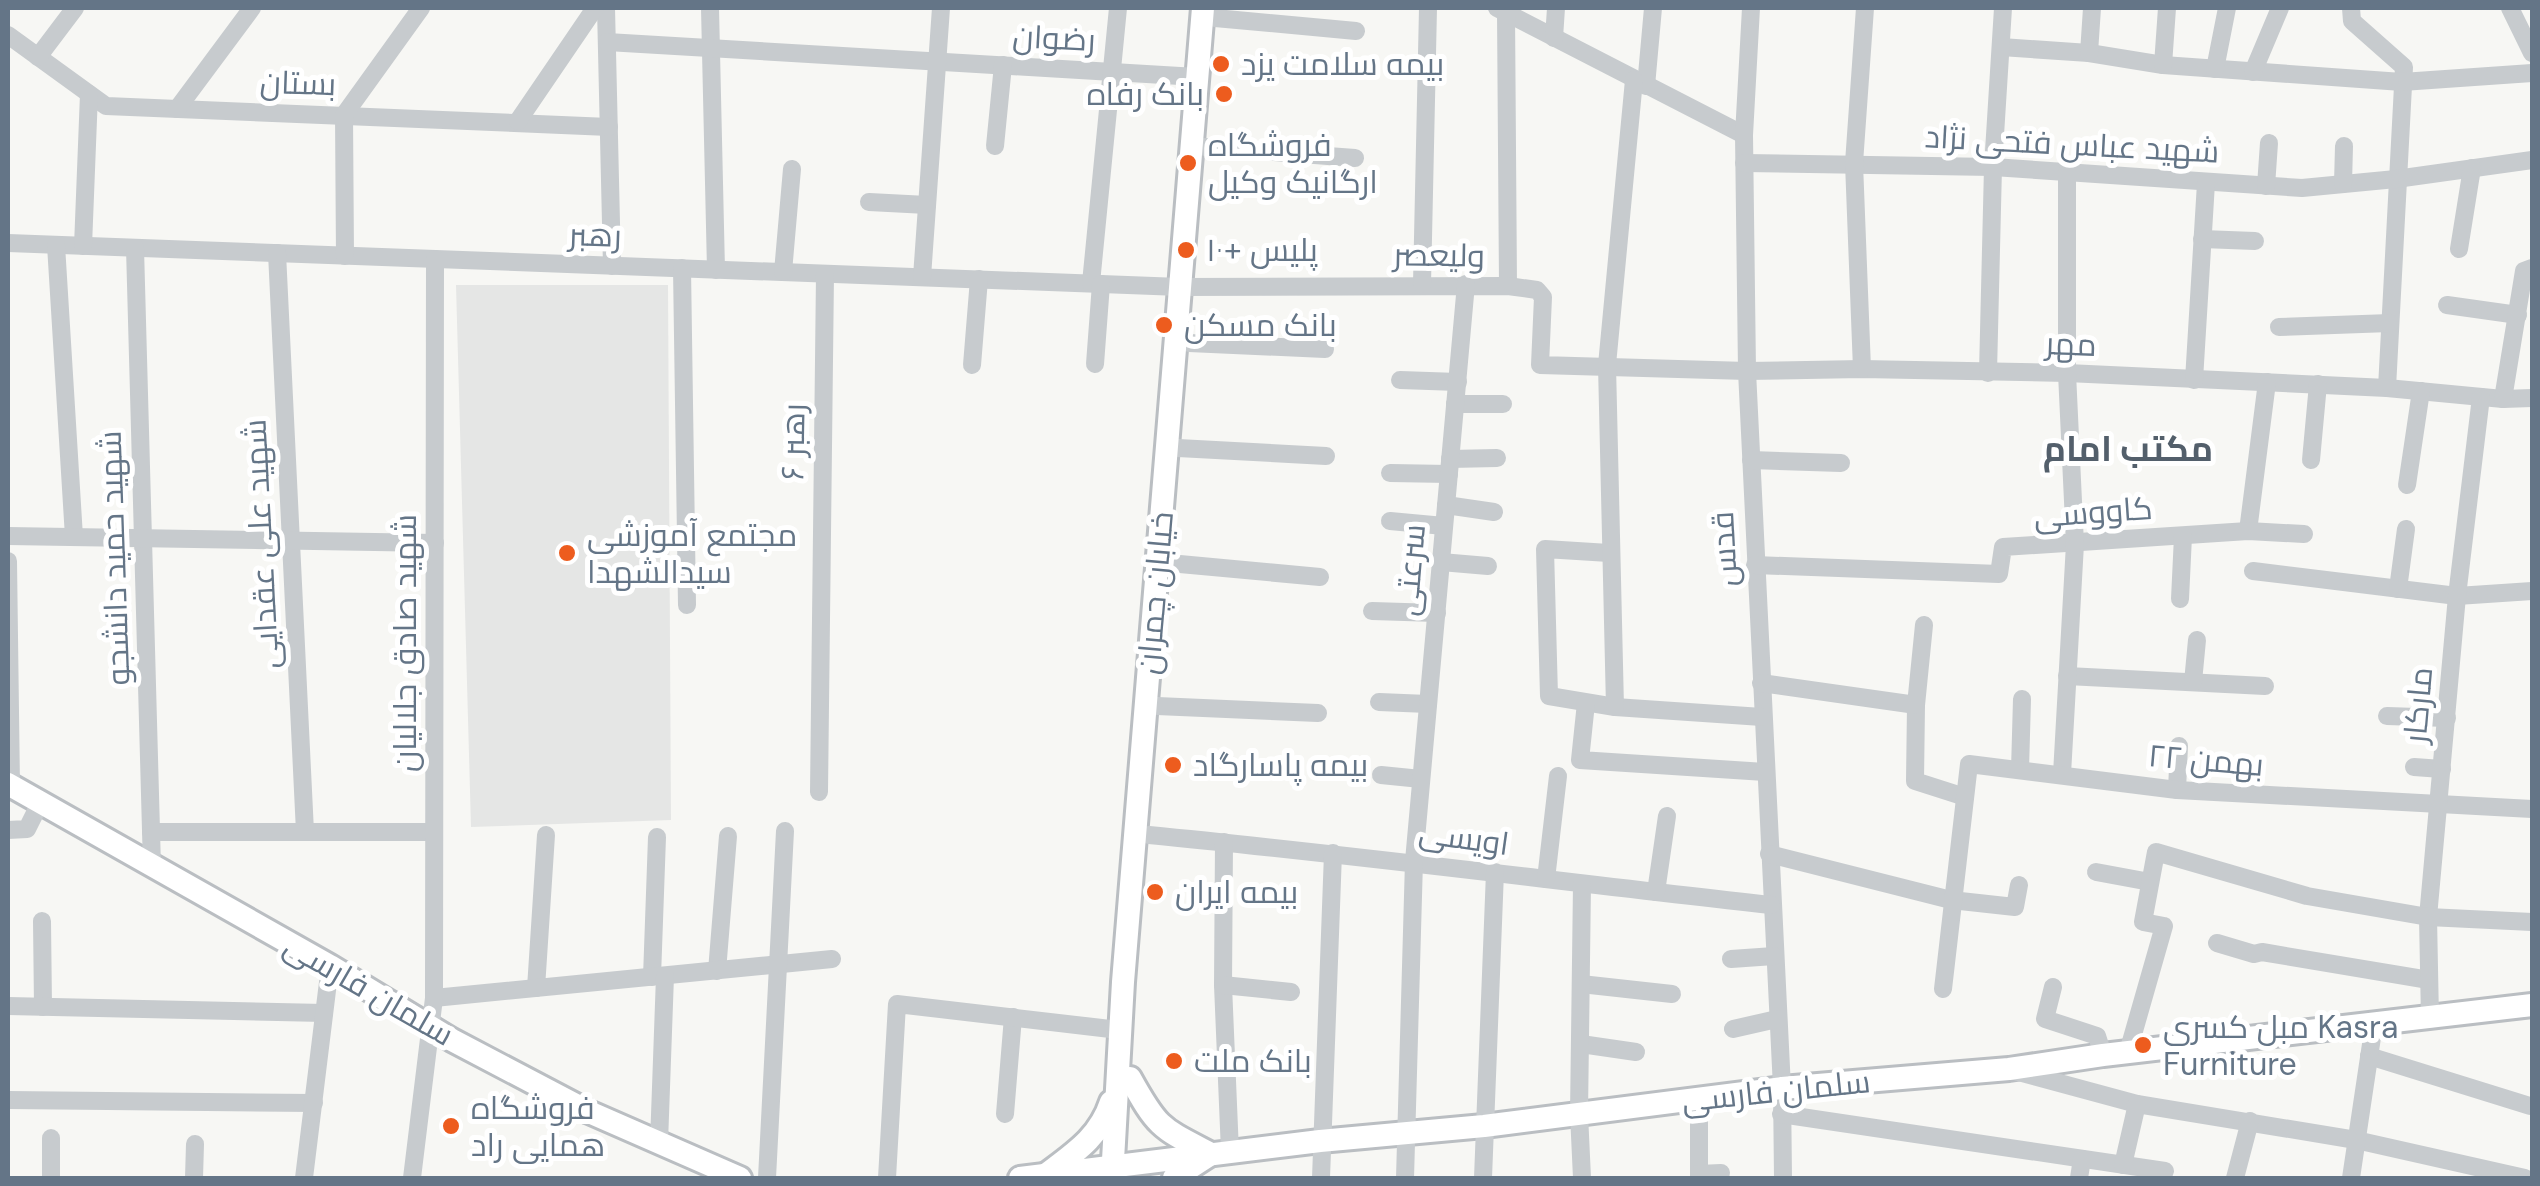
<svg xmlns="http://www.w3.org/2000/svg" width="2540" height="1186" font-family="'DM Sans',Cairo,sans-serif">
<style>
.built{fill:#e5e6e5}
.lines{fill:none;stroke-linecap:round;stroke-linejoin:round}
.major-casing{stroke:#babec2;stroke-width:28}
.minor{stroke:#c7cbce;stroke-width:18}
.major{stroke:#fff;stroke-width:22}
.poi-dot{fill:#ed5c1e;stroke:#fff;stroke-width:4}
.labels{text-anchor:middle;stroke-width:10;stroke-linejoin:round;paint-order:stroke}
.street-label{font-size:32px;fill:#647587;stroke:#fff}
.poi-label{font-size:32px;fill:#647587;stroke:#fff;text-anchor:start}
.neighbourhood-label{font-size:35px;font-weight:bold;fill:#535f6b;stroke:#fff}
</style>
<rect width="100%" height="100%" fill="#f7f7f4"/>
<!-- built -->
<path class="built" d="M456,285H668L671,820L471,827Z"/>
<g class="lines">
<defs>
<g id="major">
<path d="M8,784L330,966L452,1040L589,1112L740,1178"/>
<path d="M1130,1078C1158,1129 1161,1128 1211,1154L1174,1178"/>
<path d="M1048,1173C1076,1152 1100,1136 1111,1102"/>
<path d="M1020,1178L1320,1141L1484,1126L1782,1088L2009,1069L2103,1055L2532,1005"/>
<path d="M1112,1178L1123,982L1203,8"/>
</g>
</defs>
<!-- major casing -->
<use href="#major" class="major-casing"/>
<!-- minor -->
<g class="minor">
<path d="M606,8L612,266"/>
<path d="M710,8L716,270"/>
<path d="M1497,8L1744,135"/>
<path d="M1751,8L1744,135L1747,371L1782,1088L1783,1178"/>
<path d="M2351,8L2352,21L2404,67L2387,388"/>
<path d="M2510,8L2532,53"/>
<path d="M1506,12L1508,286"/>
<path d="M1215,18L1356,31"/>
<path d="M8,35L106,106L609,127"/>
<path d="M1554,38L1556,8"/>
<path d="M607,42L1197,77"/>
<path d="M2001,47L2089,53L2163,65L2402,82L2532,73"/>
<path d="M2089,53L2092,8"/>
<path d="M38,57L75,8"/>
<path d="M2163,65L2167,8"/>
<path d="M2215,69L2227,8"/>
<path d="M2253,72L2280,8"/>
<path d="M1646,86L1653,8"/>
<path d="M177,109L252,8"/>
<path d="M518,121L595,8"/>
<path d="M995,146L1003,65"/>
<path d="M1205,147L1355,158"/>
<path d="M1744,163L1993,167L2302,188L2396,179L2532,160"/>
<path d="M2343,184L2344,146"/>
<path d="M2266,186L2269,143"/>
<path d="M869,202L927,205"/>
<path d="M2202,239L2255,241"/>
<path d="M8,243L1180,287L1508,286L1537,290L1543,297L1540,365L1747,371L1862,369L2067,373L2387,388L2503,399L2532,398"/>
<path d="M56,245L74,537"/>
<path d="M83,246L89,94"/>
<path d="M135,248L152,867"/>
<path d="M2459,249L2472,168"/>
<path d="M277,253L305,832"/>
<path d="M345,256L344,115L421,8"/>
<path d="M682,268L687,605"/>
<path d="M783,272L792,169"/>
<path d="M922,277L941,8"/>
<path d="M1091,283L1118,8"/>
<path d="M1422,284L1428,8"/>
<path d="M2447,305L2518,315"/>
<path d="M2279,327L2390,323"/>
<path d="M1189,343L1325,349"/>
<path d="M1095,364L1101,284"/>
<path d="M972,365L979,279"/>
<path d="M1862,369L1854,163L1865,8"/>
<path d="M1988,373L1993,167L2003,8"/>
<path d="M1400,380L1458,382"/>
<path d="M2194,380L2206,183"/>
<path d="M2503,399L2524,271L2532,268"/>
<path d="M1455,404H1503"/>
<path d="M1178,448L1326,456"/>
<path d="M1450,459L1497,458"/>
<path d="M1751,460L1841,463"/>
<path d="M2311,460L2318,384"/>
<path d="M1390,473L1449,474"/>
<path d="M2407,485L2421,391"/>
<path d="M1446,505L1494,512"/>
<path d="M1390,521L1444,526"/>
<path d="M2248,531L2267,382"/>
<path d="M8,536L435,543"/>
<path d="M1609,553L1545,549L1549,696L1615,707L1762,717"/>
<path d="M8,561L11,786"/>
<path d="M1441,562L1488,566"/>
<path d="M1169,563L1320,577"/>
<path d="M1755,565L1999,574L2003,547L2248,531L2304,534"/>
<path d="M2253,571L2457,596L2532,591"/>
<path d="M2398,589L2406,529"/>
<path d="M2180,599L2183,536"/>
<path d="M1372,611L1437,613"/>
<path d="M1924,625L1916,705L1915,781L1965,797"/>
<path d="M2067,676L2265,686"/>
<path d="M2193,682L2197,640"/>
<path d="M1761,683L1916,705"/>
<path d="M1379,702L1428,704"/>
<path d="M1586,703L1580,760L1765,772"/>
<path d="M1157,706L1318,713"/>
<path d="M1615,707L1607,365L1634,80"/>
<path d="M2387,716L2447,718"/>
<path d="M2414,767L2442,769"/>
<path d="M2020,770L2022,699"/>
<path d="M2062,774L2075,544L2067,373V172"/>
<path d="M1381,775L1421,779"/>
<path d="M2177,790L2179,746"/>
<path d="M819,792L825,274"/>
<path d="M8,830L27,829L40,803"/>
<path d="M151,832H434"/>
<path d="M1149,835C1357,855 1563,882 1771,905"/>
<path d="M1224,842L1223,985L1230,1152"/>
<path d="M1769,854L1951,900L2015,907L2019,885"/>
<path d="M2096,872L2150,882"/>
<path d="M1546,879L1558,776"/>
<path d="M1656,892L1667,816"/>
<path d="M42,921L43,1007"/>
<path d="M2217,943L2254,954L2262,952L2429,980"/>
<path d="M1731,959L1774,956"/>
<path d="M717,971L728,836"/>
<path d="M652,977L657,837"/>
<path d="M1581,984L1672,994"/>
<path d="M1223,985L1291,992"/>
<path d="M2053,987L2045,1019L2097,1036L2103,1055"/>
<path d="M536,988L546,835"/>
<path d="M1943,989L1969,764L2177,790L2532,809"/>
<path d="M434,998L832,959"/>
<path d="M8,1006L324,1013"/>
<path d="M2430,1019L2428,917L2457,596L2481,397"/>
<path d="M1733,1029L1777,1019"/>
<path d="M1581,1044L1636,1052"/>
<path d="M2128,1052L2164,926L2143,922L2156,852L2307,896L2428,917L2532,922"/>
<path d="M2369,1056L2530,1106"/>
<path d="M2015,1071L2137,1104L2356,1140L2525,1178"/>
<path d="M1699,1097V1178"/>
<path d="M8,1100L314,1103"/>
<path d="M1005,1114L1013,1017"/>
<path d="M1781,1114L2165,1171"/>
<path d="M659,1143L665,976"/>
<path d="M2123,1165L2137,1104"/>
<path d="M1699,1174L1721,1173"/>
<path d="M51,1178V1138"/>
<path d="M194,1178L195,1144"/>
<path d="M304,1178L330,966"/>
<path d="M412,1178L434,998L435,259"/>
<path d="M767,1178L785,831"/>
<path d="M887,1178L897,1004L1119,1030"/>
<path d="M1321,1178L1333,853"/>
<path d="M1405,1178L1414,861L1466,284"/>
<path d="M1483,1178L1495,872"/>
<path d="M1582,1178L1579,1114L1582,884"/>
<path d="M2079,1178L2082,1159"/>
<path d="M2235,1178L2250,1121"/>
<path d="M2351,1178L2374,1024"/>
</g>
<!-- major -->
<use href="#major" class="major"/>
</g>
<!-- markers -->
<g class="poi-dot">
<circle cx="1221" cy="64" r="10"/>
<circle cx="1224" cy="94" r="10"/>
<circle cx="1188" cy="163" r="10"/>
<circle cx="1186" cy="250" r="10"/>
<circle cx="1164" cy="325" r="10"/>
<circle cx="567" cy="553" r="10"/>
<circle cx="1173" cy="765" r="10"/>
<circle cx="1155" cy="892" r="10"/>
<circle cx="2143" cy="1045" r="10"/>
<circle cx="1174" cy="1061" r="10"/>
<circle cx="451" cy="1126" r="10"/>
</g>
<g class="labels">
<!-- street labels -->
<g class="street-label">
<text transform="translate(1054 38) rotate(3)" y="11">رضوان</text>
<text transform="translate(298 83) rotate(2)" y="11">بستان</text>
<text transform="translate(2072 144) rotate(3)" y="11">شهید عباس فتحی نژاد</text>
<text transform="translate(595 235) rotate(2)" y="11">رهبر</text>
<text transform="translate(1439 255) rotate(1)" y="11">ولیعصر</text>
<text transform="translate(2071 344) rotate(2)" y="11">مهر</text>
<text transform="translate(793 442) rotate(-89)" y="11">رهبر ۶</text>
<text transform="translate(2093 512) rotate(-4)" y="11">کاووسی</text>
<text transform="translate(261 544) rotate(-93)" y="11">شهید علی عقدایی</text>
<text transform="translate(1724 549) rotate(-93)" y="11">قدس</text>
<text transform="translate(114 558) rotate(-92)" y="11">شهید حمید دانشجو</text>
<text transform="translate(1410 570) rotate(-85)" y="11">سرعتی</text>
<text transform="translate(1155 593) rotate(-85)" y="11">خیابان چمران</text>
<text transform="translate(405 643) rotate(-90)" y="11">شهید صادق جلالیان</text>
<text transform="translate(2418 705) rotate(-85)" y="11">مارکار</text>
<text transform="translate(2206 760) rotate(5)" y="11">۲۲ بهمن</text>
<text transform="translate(1464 838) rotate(8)" y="11">اویسی</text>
<text transform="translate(369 990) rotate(30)" y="11">سلمان فارسی</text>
<text transform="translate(1776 1091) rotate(-6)" y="11">سلمان فارسی</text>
</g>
<!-- poi labels -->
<g class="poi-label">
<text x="1241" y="75">بيمه سلامت يزد</text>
<text x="1204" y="105" text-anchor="end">بانک رفاه</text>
<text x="1208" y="156">فروشگاه<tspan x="1208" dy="37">ارگانیک وکیل</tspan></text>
<text x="1206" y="261">پلیس +۱۰</text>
<text x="1184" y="336">بانک مسکن</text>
<text x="587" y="546">مجتمع آموزشی<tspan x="587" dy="37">سیدالشهدا</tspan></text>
<text x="1193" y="776">بیمه پاسارگاد</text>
<text x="1175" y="903">بیمه ایران</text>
<text x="2163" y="1038">مبل کسری Kasra<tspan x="2163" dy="37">Furniture</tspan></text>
<text x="1194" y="1072">بانک ملت</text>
<text x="471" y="1119">فروشگاه<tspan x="471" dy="37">همایی راد</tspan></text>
</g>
<!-- neighbourhood labels -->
<g class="neighbourhood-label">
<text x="2128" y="461">مکتب امام</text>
</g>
</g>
<!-- border -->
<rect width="2540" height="1186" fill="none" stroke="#647587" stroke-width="20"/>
</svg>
